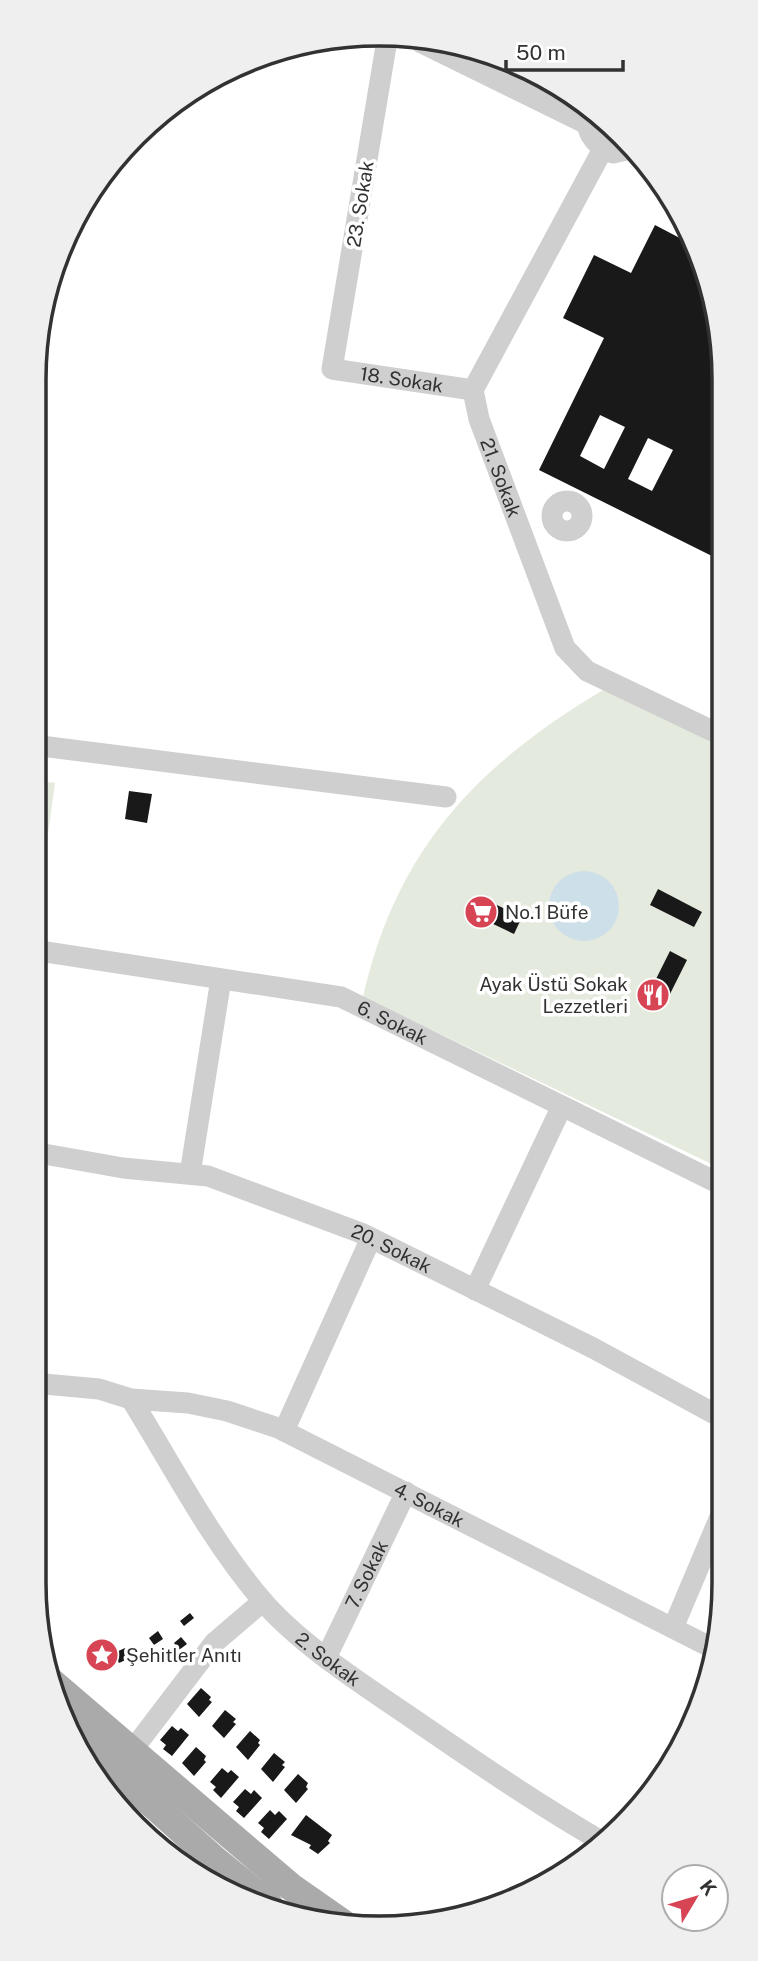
<svg xmlns="http://www.w3.org/2000/svg" width="758" height="1961" font-family="'Public Sans',sans-serif">
<style>
.green{fill:#e5eade}
.water{fill:#cddfe8}
.building{fill:#191919;fill-rule:evenodd}
.lines{fill:none;stroke-linecap:round;stroke-linejoin:round}
.minor{stroke:#cfcfcf;stroke-width:21}
.major{stroke:#aaa;stroke-width:28}
.labels{text-anchor:middle;stroke-width:7;stroke-linejoin:round;paint-order:stroke}
.street-label{font-size:19px;fill:#323232;stroke:#fff}
.poi-label{font-size:19px;fill:#323232;stroke:#fff;text-anchor:start}
.rim{fill:none;stroke:#323232;stroke-width:3.5}
</style>
<rect width="100%" height="100%" fill="#fff"/>
<!-- green -->
<g class="green">
<path d="M605,689L723,744L724,1170L363,997C396,849 478,764 605,689Z"/>
<path d="M33,780L55,783L39,899L33,898Z"/>
</g>
<!-- water -->
<circle class="water" cx="584" cy="906" r="35"/>
<!-- building -->
<g class="building">
<path d="M655,225L695,246L722,333V561L539,470L604,338L563,318L594,255L631,273ZM600,415L625,427L604,469L580,456ZM648,438L673,450L652,491L628,479Z"/>
<path d="M129,791L152,794L147,823L125,819Z"/>
<path d="M658,889L702,912L694,927L650,905Z"/>
<path d="M478,896L522,917L514,934L470,913Z"/>
<path d="M670,951L687,960L664,1006L647,997Z"/>
<path d="M190,1613L194,1618L184,1626L180,1621Z"/>
<path d="M158,1631L163,1639L154,1645L149,1638Z"/>
<path d="M181,1637L187,1644L179,1650L174,1643Z"/>
<path d="M125,1648L130,1658L119,1663L114,1653Z"/>
<path d="M201,1688L211,1697L209,1700L212,1702L199,1717L187,1704Z"/>
<path d="M225,1710L236,1719L233,1722L236,1724L224,1738L212,1726Z"/>
<path d="M172,1726L178,1731L181,1728L189,1735L172,1756L163,1749L166,1745L160,1740Z"/>
<path d="M250,1731L260,1740L258,1743L260,1745L248,1760L236,1747Z"/>
<path d="M196,1747L206,1756L204,1760L206,1762L194,1776L182,1763Z"/>
<path d="M274,1753L285,1762L282,1765L285,1767L273,1782L261,1769Z"/>
<path d="M222,1768L228,1773L231,1770L239,1777L221,1798L213,1790L216,1787L210,1782Z"/>
<path d="M298,1774L308,1783L306,1787L308,1789L296,1803L284,1790Z"/>
<path d="M245,1789L251,1794L254,1790L262,1798L244,1818L236,1811L239,1807L233,1802Z"/>
<path d="M270,1810L275,1815L279,1811L287,1819L269,1839L261,1832L264,1828L258,1823Z"/>
<path d="M306,1815L332,1835L328,1841L330,1843L318,1854L309,1848L311,1845L291,1835Z"/>
</g>
<g class="lines">
<!-- minor -->
<g class="minor">
<path id="s1" d="M387,40L332,369L473,390"/>
<path d="M420,42L587,124"/>
<path d="M590,108C582,129 593,145 613,153L635,148"/>
<path id="s2" d="M603,149L473,390L479,419L565,648L587,671L723,736"/>
<circle cx="567" cy="516" r="15"/>
<path d="M33,745L446,797"/>
<path id="s3" d="M33,950L341,997L724,1186"/>
<path id="s4" d="M33,1152L123,1168L208,1176L361,1233L593,1348L724,1419"/>
<path d="M190,1174L221,979"/>
<path d="M475,1290L561,1108"/>
<path id="s5" d="M33,1383L99,1389L131,1399L188,1403L227,1411L278,1428L716,1650"/>
<path id="s6" d="M131,1399C172,1465 210,1539 261,1599C297,1642 359,1682 406,1714C470,1758 534,1802 601,1841"/>
<path d="M284,1431L371,1238"/>
<path d="M673,1628L725,1505"/>
<path id="s7" d="M326,1658L406,1492"/>
<path d="M131,1752L214,1643L262,1602"/>
</g>
<!-- major -->
<g class="major">
<path d="M49,1680L291,1887L344,1924"/>
<path d="M76,1736L216,1861L268,1903"/>
</g>
</g>
<!-- icons -->
<defs>
<symbol id="supermarket-disc" viewBox="-11 -11 22 22"><circle r="9.5" fill="#d74554" stroke="#fff"/><path d="M-6-5.5h2.5l.6 2H6L4.5 2H-2.5L-4.4-4H-6ZM-1.5 3.2a1.3 1.3 0 1 0 .1 0ZM3 3.2a1.3 1.3 0 1 0 .1 0Z" fill="#fff"/></symbol>
<symbol id="restaurant-disc" viewBox="-11 -11 22 22"><circle r="9.5" fill="#d74554" stroke="#fff"/><path d="M-5-6h1v4h1v-4h1v4h1v-4h1v5L-1.5 .5V6h-2V.5L-5-1ZM5-6V6H3V1.5H1.5Q1.5-4 5-6Z" fill="#fff"/></symbol>
<symbol id="sight-disc" viewBox="-11 -11 22 22"><circle r="9.5" fill="#d74554" stroke="#fff"/><path d="M0-6L1.8-2.2L6-1.7L2.9 1.2L3.7 5.4L0 3.3L-3.7 5.4L-2.9 1.2L-6-1.7L-1.8-2.2Z" fill="#fff"/></symbol>
</defs>
<g fill-rule="evenodd">
<use href="#supermarket-disc" x="462" y="893" width="38" height="38"/>
<use href="#restaurant-disc" x="634" y="976" width="38" height="38"/>
<use href="#sight-disc" x="83" y="1636" width="38" height="38"/>
</g>
<g class="labels">
<!-- street labels -->
<g class="street-label">
<text transform="translate(360 204) rotate(-81)" y="7">23. Sokak</text>
<text dy="7" stroke="none"><textPath href="#s1" startOffset="404">18. Sokak</textPath></text>
<text dy="7" stroke="none"><textPath href="#s2" startOffset="366">21. Sokak</textPath></text>
<text dy="7" stroke="none"><textPath href="#s3" startOffset="369">6. Sokak</textPath></text>
<text dy="7" stroke="none"><textPath href="#s4" startOffset="374">20. Sokak</textPath></text>
<text dy="7" stroke="none"><textPath href="#s5" startOffset="420">4. Sokak</textPath></text>
<text dy="7" stroke="none"><textPath href="#s7" startOffset="93">7. Sokak</textPath></text>
<text dy="7" stroke="none"><textPath href="#s6" startOffset="329">2. Sokak</textPath></text>
</g>
<!-- poi labels -->
<g class="poi-label">
<text x="505" y="919">No.1 Büfe</text>
<text x="628" y="991" text-anchor="end">Ayak Üstü Sokak<tspan x="628" dy="22">Lezzetleri</tspan></text>
<text x="126" y="1662">Şehitler Anıtı</text>
</g>
</g>
<!-- crop -->
<path d="M0 0H758V1961H0ZM379 46H379A333 333 0 0 1 712 379V1583A333 333 0 0 1 379 1916H379A333 333 0 0 1 46 1583V379A333 333 0 0 1 379 46Z" fill="#efefef" fill-rule="evenodd"/>
<path class="rim" d="M379 46H379A333 333 0 0 1 712 379V1583A333 333 0 0 1 379 1916H379A333 333 0 0 1 46 1583V379A333 333 0 0 1 379 46Z"/>
<!-- north arrow -->
<g transform="translate(695 1898) rotate(52)"><circle r="33" fill="#ffffff" stroke="#adadad" stroke-width="2"/>
<path d="M0-5L12 26L0 18L-12 26Z" fill="#d74554"/>
<text y="-10" font-size="19" font-weight="bold" text-anchor="middle" fill="#323232">K</text>
</g>
<!-- scale -->
<path d="M506 60v10h117v-10" fill="none" stroke="#323232" stroke-width="3.5"/>
<text x="516" y="60" font-size="21" fill="#323232" stroke="#ffffff" stroke-width="5" paint-order="stroke">50 m</text>
</svg>
